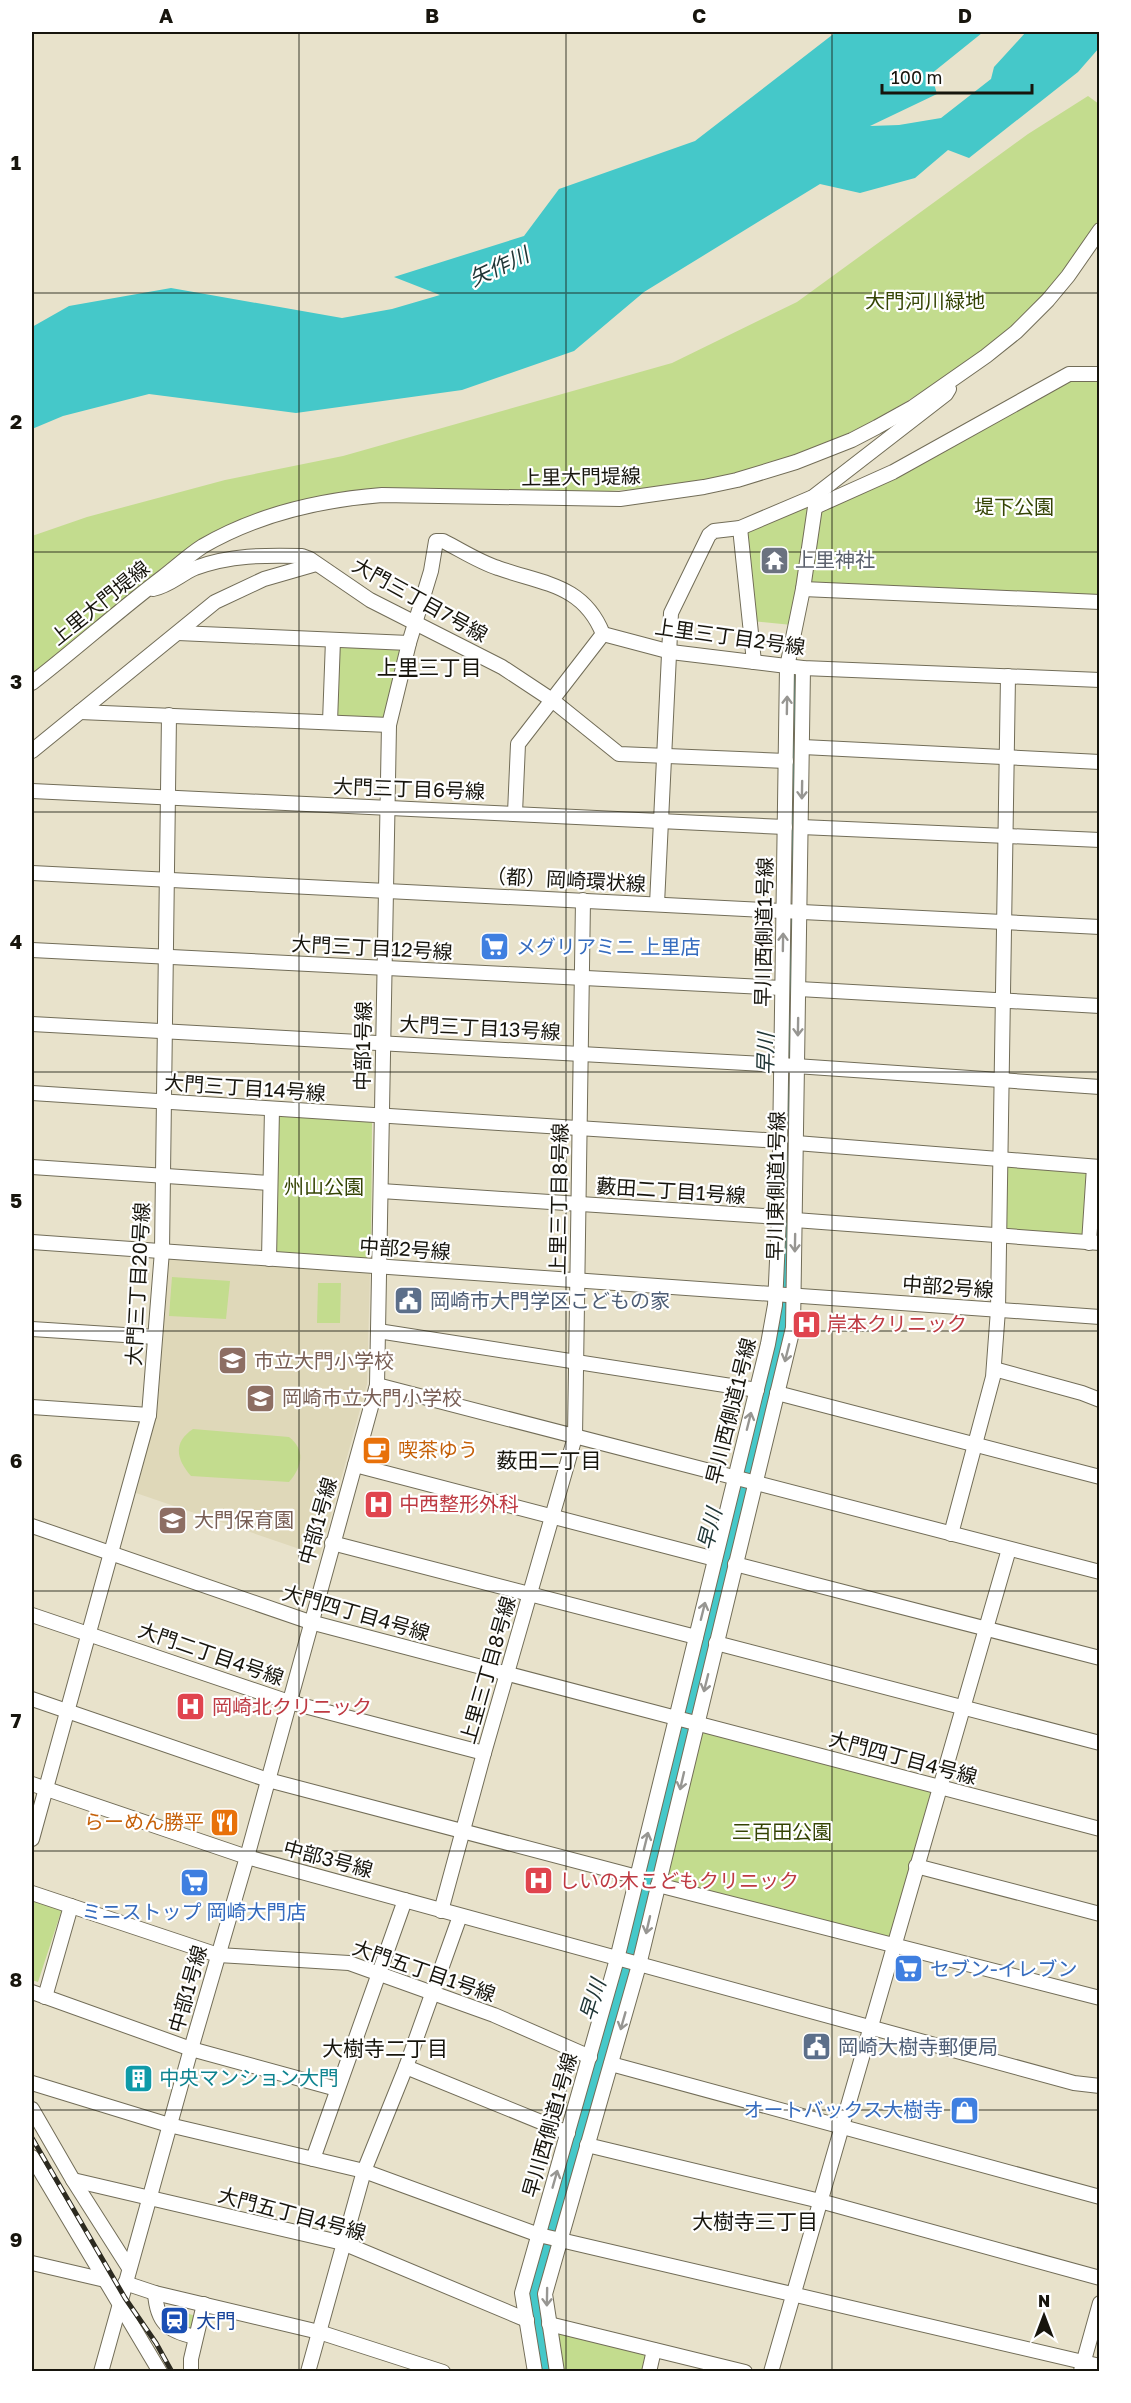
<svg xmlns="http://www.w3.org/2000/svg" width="1131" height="2403" font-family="'Golos Text','Noto Sans JP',sans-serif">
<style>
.built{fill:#dfd8b9}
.green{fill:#c3dc8e}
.water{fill:#45c8c9}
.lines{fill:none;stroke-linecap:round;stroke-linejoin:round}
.river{stroke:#45c8c9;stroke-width:18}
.minor-casing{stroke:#726d58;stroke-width:16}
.minor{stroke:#fff;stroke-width:14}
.rail-casing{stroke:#2c2a20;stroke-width:5}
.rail{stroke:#fff;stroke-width:3;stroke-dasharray:9;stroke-linecap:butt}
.oneway{stroke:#979692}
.grid{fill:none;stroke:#17150d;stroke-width:1.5;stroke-opacity:0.55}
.labels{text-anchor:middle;stroke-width:4.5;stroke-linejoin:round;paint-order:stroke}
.park-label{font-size:20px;fill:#354404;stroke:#fff}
.street-label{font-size:20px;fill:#17150d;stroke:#fff}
.worship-label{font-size:20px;fill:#5b616d;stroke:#fff;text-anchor:start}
.shop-label{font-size:20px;fill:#366cbe;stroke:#fff;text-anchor:start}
.service-label{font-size:20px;fill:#4e5e75;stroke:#fff;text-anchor:start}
.health-label{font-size:20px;fill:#be3a42;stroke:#fff;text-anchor:start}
.education-label{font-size:20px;fill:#785e54;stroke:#fff;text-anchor:start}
.food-label{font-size:20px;fill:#c56008;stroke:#fff;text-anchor:start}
.culture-label{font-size:20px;fill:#0d838f;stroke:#fff;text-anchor:start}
.transit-label{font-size:20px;fill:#164399;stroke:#fff;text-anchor:start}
.water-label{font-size:21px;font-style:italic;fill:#203636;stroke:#fff}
.neighbourhood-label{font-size:21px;fill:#17150d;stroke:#fff}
.neatline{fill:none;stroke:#17150d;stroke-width:2}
.grid-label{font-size:20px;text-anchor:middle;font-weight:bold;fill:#17150d}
</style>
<rect width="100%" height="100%" fill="#e8e2cb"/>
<!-- built -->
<path class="built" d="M170,1258L370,1273L367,1384L320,1556L136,1493L157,1411L168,1260Z"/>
<!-- green -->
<g class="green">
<path d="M1088,96L1099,104V223L1067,269L1013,327L963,366L877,420L823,445L766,466L699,482L664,487L609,491L533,493L344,494L186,551L155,573L32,675V536L87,517L225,480L343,456L672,363L797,302L1028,134Z"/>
<path d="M1099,377V598L813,585L810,582L819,511L1071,378Z"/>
<path d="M808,503L810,507L792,625L752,621L743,535L749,529Z"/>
<path d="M339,645L399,647L401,650L383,719L335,718Z"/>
<path d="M280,1114L370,1120L372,1122L371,1254L366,1259L277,1253L274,1251L276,1116Z"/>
<path d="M1005,1166L1087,1171L1091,1175L1083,1238L1004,1229Z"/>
<path d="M172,1277L230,1281L226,1319L169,1316Z"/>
<path d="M318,1283H341L340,1323H317Z"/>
<path d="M193,1429L289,1437C306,1450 302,1467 289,1482L191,1476C177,1460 172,1443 193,1429Z"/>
<path d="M703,1731L929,1791L932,1795L892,1936L888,1938L667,1881L664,1877L699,1733Z"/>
<path d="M32,1899L62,1909L38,1982L32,1980Z"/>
<path d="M170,2307L195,2316L193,2326C178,2335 171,2320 162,2309Z"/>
<path d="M561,2332L647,2353L646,2371H563L557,2335Z"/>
</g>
<!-- water -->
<path class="water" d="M836,32H992L982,33L931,74L937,94L870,126L899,125L941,118L991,79L994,67L1026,32H1099V48L1078,72L969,158L948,150L915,178L860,193L820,184L644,292L574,351L462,390L296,413L149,394L63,416L32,429V327L69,306L171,288L342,318L392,309L440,295L394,277L524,236L559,189L695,141Z"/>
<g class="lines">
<!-- river -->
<g class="river">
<path d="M793,875L795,676"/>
<path d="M545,2372L530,2287L624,1972L780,1339L785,1307L792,927"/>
</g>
<defs>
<g id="minor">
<path d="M815,507L893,472L1069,374H1100"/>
<path d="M740,528L754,662"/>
<path d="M153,589C169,586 181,574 195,568C230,555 265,555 302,556L310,559L370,600L502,667L552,700L619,754L786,761"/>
<path d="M803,589L1100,602"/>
<path d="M178,633L409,643"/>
<path d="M603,634L671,652L803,668L1100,680"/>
<path d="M32,683C76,649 118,611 163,577C176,567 189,555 203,546C258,514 319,500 382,495L620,499L704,487L737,480L796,462L852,440L877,427L913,407L986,356L1016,332L1048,300L1068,276L1100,230"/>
<path d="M80,712L389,725"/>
<path d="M330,722L333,640"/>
<path d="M803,747L1100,762"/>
<path d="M32,751L215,602L264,579L316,564"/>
<path d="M32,791L785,827"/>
<path d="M515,813L518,744L603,634"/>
<path d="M801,827L1100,840"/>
<path d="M32,873L1100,927"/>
<path d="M657,904L671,613L709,535L714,531L740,528L813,497L946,394L949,389"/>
<path d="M32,950L782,988"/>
<path d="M799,989L1100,1006"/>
<path d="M32,1024L781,1065L1100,1087"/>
<path d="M32,1093L780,1141"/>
<path d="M796,1143L1100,1167"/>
<path d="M32,1167L270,1183"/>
<path d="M381,1191L779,1217"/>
<path d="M795,1220L1100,1243"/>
<path d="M32,1242L1100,1317"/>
<path d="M1089,1243L1094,1167"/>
<path d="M269,1259L272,1109"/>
<path d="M32,1329L155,1337"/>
<path d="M378,1331L757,1390"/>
<path d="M994,1369L1082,1393L1100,1400"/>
<path d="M377,1385L1100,1572"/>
<path d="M777,1393L1100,1477"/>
<path d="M32,1407L149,1415"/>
<path d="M355,1465L715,1559"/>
<path d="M32,1526L310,1622L1100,1829"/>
<path d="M951,1534L993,1377L998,1310L1008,676"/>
<path d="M332,1543L696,1637"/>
<path d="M735,1564L1100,1658"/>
<path d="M32,1615L289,1702L484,1753"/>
<path d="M716,1643L1100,1743"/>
<path d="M32,1699L268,1780L637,1877"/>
<path d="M32,1784L247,1857L1074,2083L1100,2086"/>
<path d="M32,1839L149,1415L162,1251L169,715"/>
<path d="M916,1866L1100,1914"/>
<path d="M658,1885L1100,1998"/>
<path d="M32,1893L218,1955L349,1963L494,2015L590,2057"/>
<path d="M441,1911L484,1753L575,1437L583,900"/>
<path d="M32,1992L191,2049L337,2089"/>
<path d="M45,1997L71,1906"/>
<path d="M611,2064L1100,2197"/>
<path d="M406,2067L568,2133"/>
<path d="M32,2083L169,2125L364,2171L539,2235L1100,2366"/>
<path d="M32,2109L73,2180L129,2268"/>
<path d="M587,2145L820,2201L1100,2278"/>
<path d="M32,2157L160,2372"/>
<path d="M313,2159L405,1900"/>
<path d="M73,2180L343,2243L527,2320"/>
<path d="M32,2263L105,2280"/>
<path d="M125,2283L155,2293L319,2332L443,2372"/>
<path d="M155,2293C157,2323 168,2331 195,2337"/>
<path d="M549,2324L745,2372"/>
<path d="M1081,2371L1100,2303"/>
<path d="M101,2372L191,2049L247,1857L377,1385L389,725L409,643L431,571L436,541H443C461,550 479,562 498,568C543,584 583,584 603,634"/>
<path d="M191,2372V2359L204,2304"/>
<path d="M308,2372L364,2171L406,2067L460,1916"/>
<path d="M535,2372L522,2293L617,1959L768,1344L775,1305L779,1217L787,667L803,589L815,507L813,497"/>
<path d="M557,2372L545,2294L639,1965L793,1328L803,668"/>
<path d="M649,2372L654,2350"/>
<path d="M771,2372L1009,1549"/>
</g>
</defs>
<!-- minor casing -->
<use href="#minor" class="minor-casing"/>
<!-- minor -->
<use href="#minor" class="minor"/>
<defs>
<path id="rail" d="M32,2138L125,2298L156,2343L172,2372"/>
</defs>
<!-- rail casing -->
<use href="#rail" class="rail-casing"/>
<!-- rail -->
<use href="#rail" class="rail"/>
</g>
<!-- one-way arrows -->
<defs><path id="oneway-shaft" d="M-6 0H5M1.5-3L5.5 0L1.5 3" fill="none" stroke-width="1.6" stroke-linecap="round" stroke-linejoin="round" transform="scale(1.5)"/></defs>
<g class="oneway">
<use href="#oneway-shaft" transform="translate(787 705) rotate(-89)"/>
<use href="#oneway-shaft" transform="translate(802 790) rotate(91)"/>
<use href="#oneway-shaft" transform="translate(783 942) rotate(-89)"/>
<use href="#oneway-shaft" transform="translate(798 1027) rotate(91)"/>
<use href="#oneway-shaft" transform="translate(795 1243) rotate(91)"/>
<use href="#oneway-shaft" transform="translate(787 1353) rotate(104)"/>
<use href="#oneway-shaft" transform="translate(749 1421) rotate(-76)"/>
<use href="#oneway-shaft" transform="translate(703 1611) rotate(-76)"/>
<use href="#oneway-shaft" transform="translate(706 1683) rotate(104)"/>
<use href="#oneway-shaft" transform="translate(682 1781) rotate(103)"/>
<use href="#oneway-shaft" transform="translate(646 1841) rotate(-76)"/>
<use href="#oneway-shaft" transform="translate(648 1925) rotate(103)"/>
<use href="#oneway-shaft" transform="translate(623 2021) rotate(106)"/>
<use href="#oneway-shaft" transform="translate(555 2179) rotate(-74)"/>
<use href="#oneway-shaft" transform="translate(547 2297) rotate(91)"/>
</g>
<!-- grid -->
<path class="grid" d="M299,32V2372M566,32V2372M832,32V2372M32,293H1100M32,552H1100M32,812H1100M32,1072H1100M32,1331H1100M32,1591H1100M32,1851H1100M32,2110H1100"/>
<!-- icons -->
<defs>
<symbol id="temple-square" viewBox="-11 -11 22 22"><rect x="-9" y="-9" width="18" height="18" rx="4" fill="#6b7280" stroke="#fff"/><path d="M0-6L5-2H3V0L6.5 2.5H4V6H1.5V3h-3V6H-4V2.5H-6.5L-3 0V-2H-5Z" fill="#fff"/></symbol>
<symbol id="supermarket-square" viewBox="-11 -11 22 22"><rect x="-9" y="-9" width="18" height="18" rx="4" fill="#3f7fe0" stroke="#fff"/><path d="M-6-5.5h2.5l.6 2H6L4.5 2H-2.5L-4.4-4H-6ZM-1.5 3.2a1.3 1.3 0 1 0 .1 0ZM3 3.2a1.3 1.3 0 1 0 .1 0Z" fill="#fff"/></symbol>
<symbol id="civic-square" viewBox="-11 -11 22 22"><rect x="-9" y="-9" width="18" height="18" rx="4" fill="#5c6f8a" stroke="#fff"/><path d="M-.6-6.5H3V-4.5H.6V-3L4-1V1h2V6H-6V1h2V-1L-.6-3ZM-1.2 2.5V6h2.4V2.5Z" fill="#fff"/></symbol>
<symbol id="hospital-square" viewBox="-11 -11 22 22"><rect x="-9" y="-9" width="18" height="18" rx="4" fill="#e0444e" stroke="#fff"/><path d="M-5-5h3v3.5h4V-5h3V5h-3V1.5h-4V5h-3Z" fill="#fff"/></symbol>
<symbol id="school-square" viewBox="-11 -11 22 22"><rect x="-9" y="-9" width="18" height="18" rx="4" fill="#8d6e63" stroke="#fff"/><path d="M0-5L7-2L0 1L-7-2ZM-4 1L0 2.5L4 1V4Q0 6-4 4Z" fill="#fff"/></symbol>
<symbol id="cafe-square" viewBox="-11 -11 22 22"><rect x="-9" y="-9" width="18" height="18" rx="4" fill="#e8710a" stroke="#fff"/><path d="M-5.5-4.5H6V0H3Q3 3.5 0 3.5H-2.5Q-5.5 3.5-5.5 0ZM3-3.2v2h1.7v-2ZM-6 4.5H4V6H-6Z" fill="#fff"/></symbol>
<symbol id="restaurant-square" viewBox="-11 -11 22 22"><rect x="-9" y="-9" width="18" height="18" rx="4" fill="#e8710a" stroke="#fff"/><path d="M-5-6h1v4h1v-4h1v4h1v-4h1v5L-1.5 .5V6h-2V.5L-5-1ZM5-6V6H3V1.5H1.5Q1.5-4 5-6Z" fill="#fff"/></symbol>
<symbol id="building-square" viewBox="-11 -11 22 22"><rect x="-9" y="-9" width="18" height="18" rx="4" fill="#0f9aa8" stroke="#fff"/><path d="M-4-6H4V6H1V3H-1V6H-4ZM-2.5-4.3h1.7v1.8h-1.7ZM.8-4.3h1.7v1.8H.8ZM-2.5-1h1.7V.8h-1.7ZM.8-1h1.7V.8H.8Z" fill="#fff"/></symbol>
<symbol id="shop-square" viewBox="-11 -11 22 22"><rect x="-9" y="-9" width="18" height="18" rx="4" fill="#3f7fe0" stroke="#fff"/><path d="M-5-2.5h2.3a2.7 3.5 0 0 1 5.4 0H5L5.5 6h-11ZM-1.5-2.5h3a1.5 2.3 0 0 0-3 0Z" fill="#fff"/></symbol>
<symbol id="station-square" viewBox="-11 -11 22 22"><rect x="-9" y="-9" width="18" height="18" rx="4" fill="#1a4fb4" stroke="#fff"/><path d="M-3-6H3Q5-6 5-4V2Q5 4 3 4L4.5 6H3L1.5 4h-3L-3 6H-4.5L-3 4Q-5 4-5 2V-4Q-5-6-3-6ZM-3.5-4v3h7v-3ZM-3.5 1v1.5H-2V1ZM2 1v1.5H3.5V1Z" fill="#fff"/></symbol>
</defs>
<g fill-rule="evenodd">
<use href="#temple-square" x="758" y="544" width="33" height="33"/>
<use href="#supermarket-square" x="478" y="930" width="33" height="33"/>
<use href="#civic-square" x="392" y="1284" width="33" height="33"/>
<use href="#hospital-square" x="790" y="1308" width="33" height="33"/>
<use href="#school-square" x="216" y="1344" width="33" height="33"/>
<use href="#school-square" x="244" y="1382" width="33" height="33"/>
<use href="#cafe-square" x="360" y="1434" width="33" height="33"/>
<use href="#hospital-square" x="362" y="1488" width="33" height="33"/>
<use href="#school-square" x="156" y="1504" width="33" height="33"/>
<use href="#hospital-square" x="174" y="1690" width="33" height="33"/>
<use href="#restaurant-square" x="208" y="1806" width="33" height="33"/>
<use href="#hospital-square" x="522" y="1864" width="33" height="33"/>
<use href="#supermarket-square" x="178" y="1866" width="33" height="33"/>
<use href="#supermarket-square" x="892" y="1952" width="33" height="33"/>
<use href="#civic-square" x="800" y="2030" width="33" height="33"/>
<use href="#building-square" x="122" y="2062" width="33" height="33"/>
<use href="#shop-square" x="948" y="2094" width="33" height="33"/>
<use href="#station-square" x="158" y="2304" width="33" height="33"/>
</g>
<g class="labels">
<!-- park labels -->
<g class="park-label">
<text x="925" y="308">大門河川緑地</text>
<text x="1014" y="514">堤下公園</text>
<text x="324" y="1194">州山公園</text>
<text x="782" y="1839">三百田公園</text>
</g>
<!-- street labels -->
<g class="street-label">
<text transform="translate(581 477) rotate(-1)" y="7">上里大門堤線</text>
<text transform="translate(420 600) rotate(29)" y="7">大門三丁目7号線</text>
<text transform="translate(100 603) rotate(-39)" y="7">上里大門堤線</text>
<text transform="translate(730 637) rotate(8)" y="7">上里三丁目2号線</text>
<text transform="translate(409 789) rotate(2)" y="7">大門三丁目6号線</text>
<text transform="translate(566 880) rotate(3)" y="7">（都）岡崎環状線</text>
<text transform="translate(764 932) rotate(-89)" y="7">早川西側道1号線</text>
<text transform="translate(372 948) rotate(3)" y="7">大門三丁目12号線</text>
<text transform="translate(480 1028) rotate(3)" y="7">大門三丁目13号線</text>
<text transform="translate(363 1046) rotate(-89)" y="7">中部1号線</text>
<text transform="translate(245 1088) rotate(4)" y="7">大門三丁目14号線</text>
<text transform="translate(776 1186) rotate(-89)" y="7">早川東側道1号線</text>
<text transform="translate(671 1191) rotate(4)" y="7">藪田二丁目1号線</text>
<text transform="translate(559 1199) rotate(-89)" y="7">上里三丁目8号線</text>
<text transform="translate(405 1249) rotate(4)" y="7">中部2号線</text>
<text transform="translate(138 1284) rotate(-87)" y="7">大門三丁目20号線</text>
<text transform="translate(948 1287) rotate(4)" y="7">中部2号線</text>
<text transform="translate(731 1411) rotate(-76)" y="7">早川西側道1号線</text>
<text transform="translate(318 1521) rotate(-74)" y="7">中部1号線</text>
<text transform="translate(356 1613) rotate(16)" y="7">大門四丁目4号線</text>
<text transform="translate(211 1654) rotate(19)" y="7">大門二丁目4号線</text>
<text transform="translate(488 1670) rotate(-74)" y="7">上里三丁目8号線</text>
<text transform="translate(903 1758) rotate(15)" y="7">大門四丁目4号線</text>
<text transform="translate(328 1859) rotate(15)" y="7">中部3号線</text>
<text transform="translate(424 1971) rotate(19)" y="7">大門五丁目1号線</text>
<text transform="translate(188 1989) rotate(-74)" y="7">中部1号線</text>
<text transform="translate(550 2125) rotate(-74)" y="7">早川西側道1号線</text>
<text transform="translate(292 2214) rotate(15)" y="7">大門五丁目4号線</text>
</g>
<!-- worship labels -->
<g class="worship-label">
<text x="795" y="567">上里神社</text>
</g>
<!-- shop labels -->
<g class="shop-label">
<text x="516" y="954">メグリアミニ 上里店</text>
<text x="194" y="1919" text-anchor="middle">ミニストップ 岡崎大門店</text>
<text x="930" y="1976">セブン-イレブン</text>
<text x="943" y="2117" text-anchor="end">オートバックス大樹寺</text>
</g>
<!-- service labels -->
<g class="service-label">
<text x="430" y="1308">岡崎市大門学区こどもの家</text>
<text x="838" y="2054">岡崎大樹寺郵便局</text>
</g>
<!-- health labels -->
<g class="health-label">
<text x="827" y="1331">岸本クリニック</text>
<text x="399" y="1511">中西整形外科</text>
<text x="212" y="1714">岡崎北クリニック</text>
<text x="559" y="1888">しいの木こどもクリニック</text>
</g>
<!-- education labels -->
<g class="education-label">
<text x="254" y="1368">市立大門小学校</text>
<text x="282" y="1405">岡崎市立大門小学校</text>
<text x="194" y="1527">大門保育園</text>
</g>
<!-- food labels -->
<g class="food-label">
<text x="398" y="1457">喫茶ゆう</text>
<text x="204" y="1829" text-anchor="end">らーめん勝平</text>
</g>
<!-- culture labels -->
<g class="culture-label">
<text x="159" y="2085">中央マンション大門</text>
</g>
<!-- transit labels -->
<g class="transit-label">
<text x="196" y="2328">大門</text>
</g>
<!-- water labels -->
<g class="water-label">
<text transform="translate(499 267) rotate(-25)" y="7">矢作川</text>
<text transform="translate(766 1054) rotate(-89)" y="7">早川</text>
<text transform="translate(710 1529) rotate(-76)" y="7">早川</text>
<text transform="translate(593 2000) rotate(-73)" y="7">早川</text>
</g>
<!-- neighbourhood labels -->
<g class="neighbourhood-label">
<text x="429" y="675">上里三丁目</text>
<text x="549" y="1468">薮田二丁目</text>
<text x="385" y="2056">大樹寺二丁目</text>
<text x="755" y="2229">大樹寺三丁目</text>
</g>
</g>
<!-- border -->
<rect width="1131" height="2403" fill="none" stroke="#ffffff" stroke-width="66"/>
<!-- north arrow -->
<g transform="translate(1044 2316)" stroke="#ffffff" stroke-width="4.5" paint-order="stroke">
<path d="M0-4.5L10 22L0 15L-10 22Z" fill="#17150d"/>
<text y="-9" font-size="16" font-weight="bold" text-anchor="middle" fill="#17150d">N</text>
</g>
<!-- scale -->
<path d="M882 84v9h150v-9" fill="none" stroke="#17150d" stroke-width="3"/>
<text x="891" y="84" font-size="18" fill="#17150d" stroke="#ffffff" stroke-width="4.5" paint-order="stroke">100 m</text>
<rect x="33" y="33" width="1065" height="2337" class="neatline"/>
<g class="grid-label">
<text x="166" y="23">A</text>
<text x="432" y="23">B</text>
<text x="699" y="23">C</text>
<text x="965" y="23">D</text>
<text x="16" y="170">1</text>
<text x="16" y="429">2</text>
<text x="16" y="689">3</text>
<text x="16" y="949">4</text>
<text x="16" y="1208">5</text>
<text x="16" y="1468">6</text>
<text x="16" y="1728">7</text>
<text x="16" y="1987">8</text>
<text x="16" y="2247">9</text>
</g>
</svg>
